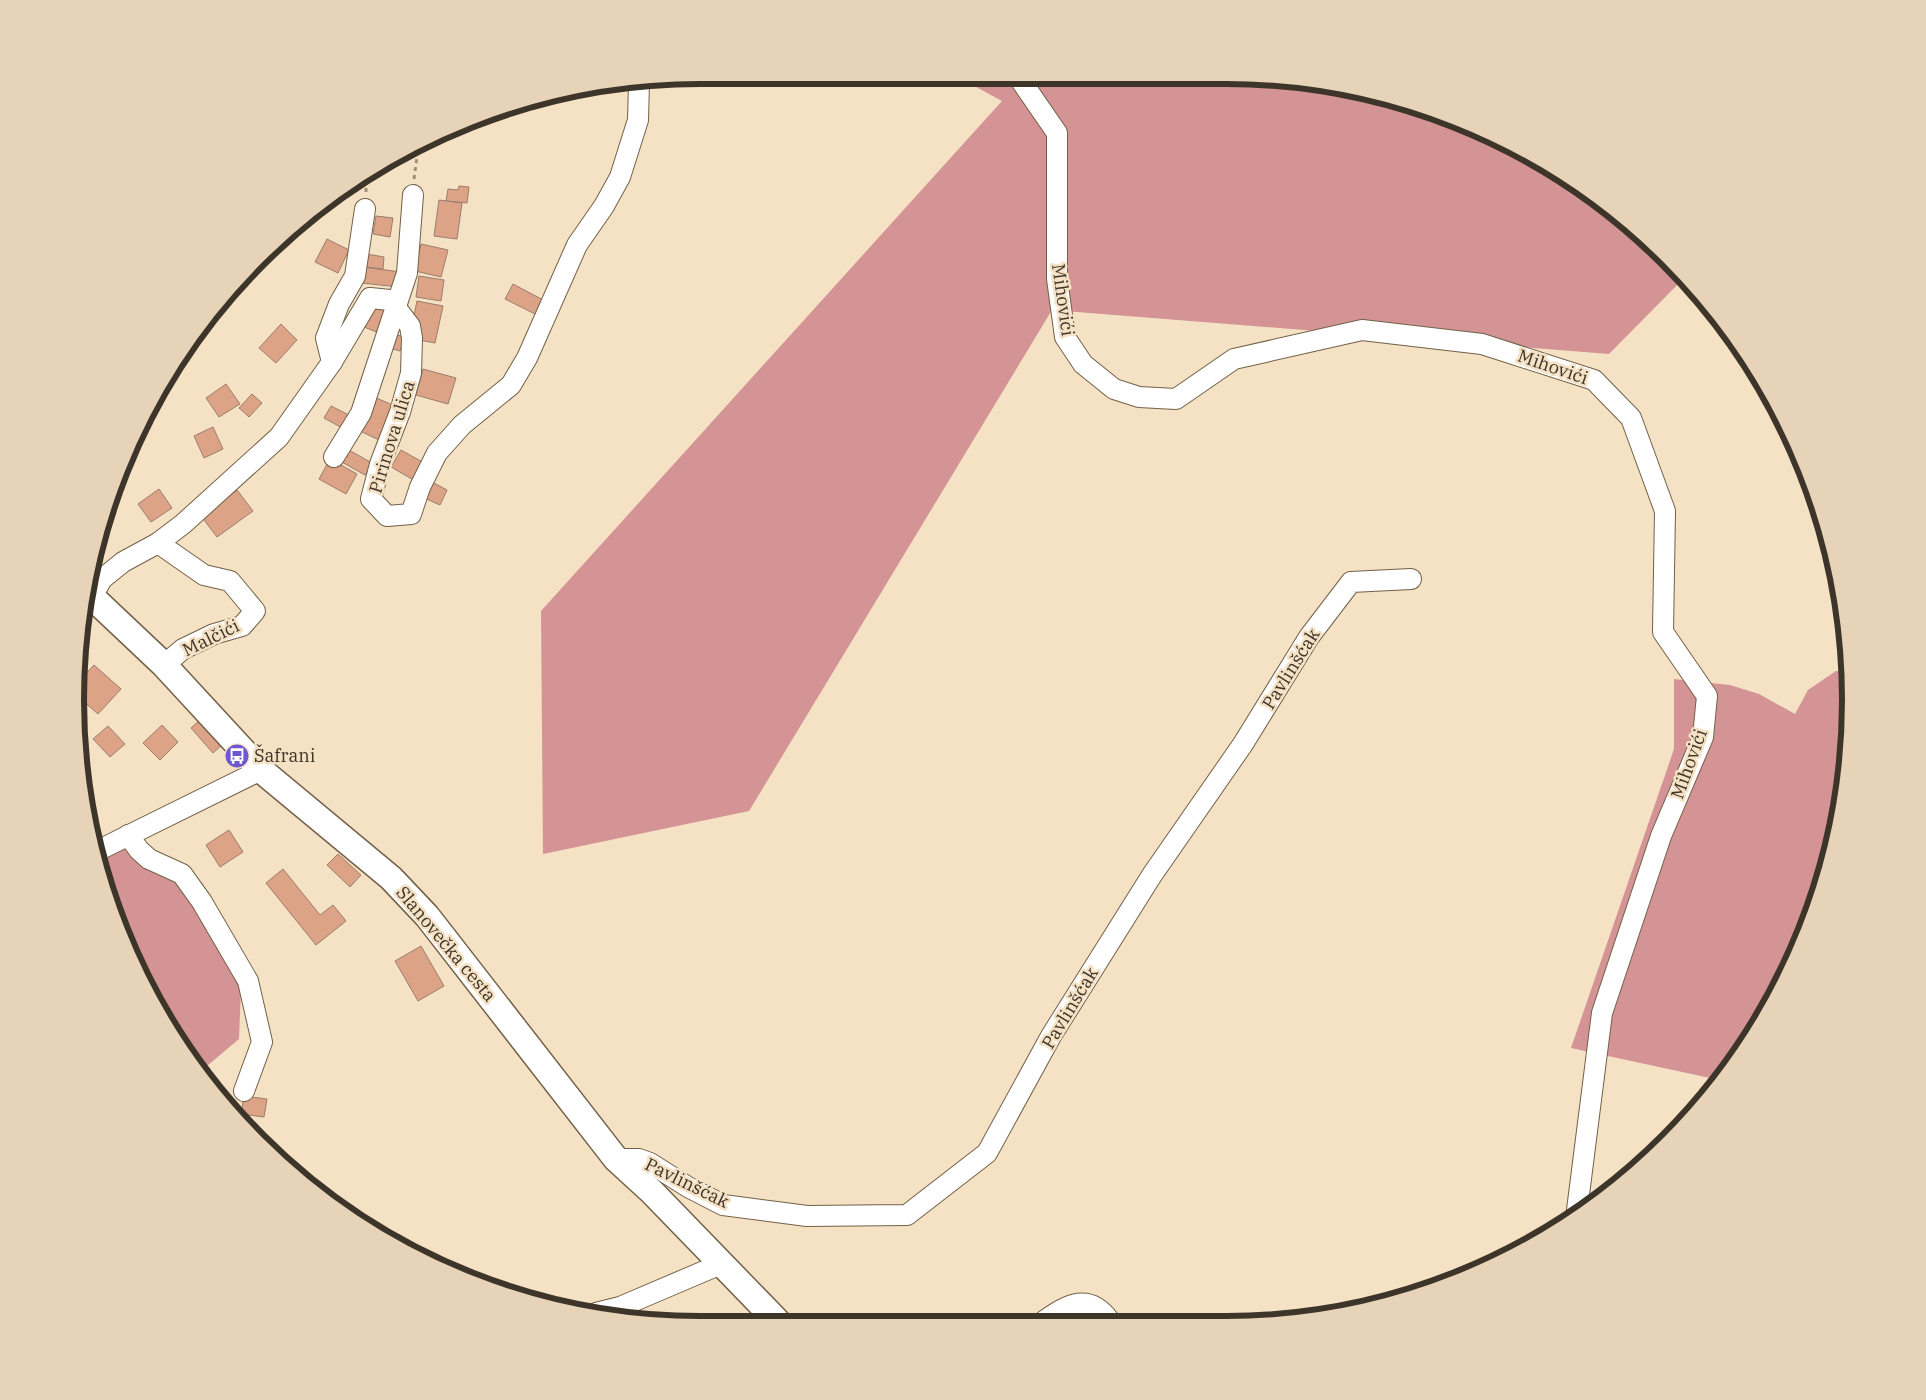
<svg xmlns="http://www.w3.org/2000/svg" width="1926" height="1400" font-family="'IBM Plex Serif',serif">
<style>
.forest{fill:#d49395}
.building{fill:#dca386;stroke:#9b7d6d}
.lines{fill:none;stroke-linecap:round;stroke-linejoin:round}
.minor-casing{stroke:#726147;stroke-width:22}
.tertiary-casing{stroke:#726147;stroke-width:28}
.path{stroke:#9e8f7a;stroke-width:3;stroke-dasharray:4 4;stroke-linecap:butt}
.minor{stroke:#fff;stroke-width:20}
.tertiary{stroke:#fff;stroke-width:25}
.labels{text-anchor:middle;stroke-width:5;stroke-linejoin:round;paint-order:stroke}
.street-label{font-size:18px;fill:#3d3529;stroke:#f5e1c4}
.poi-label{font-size:18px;fill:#3d3529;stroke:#f5e1c4;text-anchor:start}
.rim{fill:none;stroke:#3d3529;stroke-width:6}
</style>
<rect width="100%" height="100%" fill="#f5e1c4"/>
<!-- forest -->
<g class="forest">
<path d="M954,75H1226L1348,87L1465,122L1539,159L1638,230L1685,277L1609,354L1052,310L749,811L543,854L541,611L1002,101Z"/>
<path d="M1836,671L1847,672L1850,741L1830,862L1786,977L1722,1081L1706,1097L1710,1078L1571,1048L1674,749V679L1730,685L1759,694L1795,714L1808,690Z"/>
<path d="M122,846L138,863L176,881L212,929L241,987L239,1039L201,1071L159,1013L123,939L101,857Z"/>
</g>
<!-- building -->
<g class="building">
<path d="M459,186L469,187L467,203L446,201L448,189L458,190Z"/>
<path d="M439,200L462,203L457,239L434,236Z"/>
<path d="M376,216L393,218L390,237L373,234Z"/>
<path d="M327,239L349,250L338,273L315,262Z"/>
<path d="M421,244L448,250L441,277L415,271Z"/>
<path d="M367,254L384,257L383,269L366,267Z"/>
<path d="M363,267L401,272L399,287L361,283Z"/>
<path d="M419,276L444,280L441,301L416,297Z"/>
<path d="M513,284L547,302L539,316L505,299Z"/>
<path d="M375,301L389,307L379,333L364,327Z"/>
<path d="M417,301L443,306L435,343L414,339L412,325Z"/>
<path d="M281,324L297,340L276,363L259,348Z"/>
<path d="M391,333L404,337L400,351L386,347Z"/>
<path d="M423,369L456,378L448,404L416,395Z"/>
<path d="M226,384L240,404L219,417L206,398Z"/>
<path d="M252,394L262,403L249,417L239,408Z"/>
<path d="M374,397L395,406L379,440L358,430Z"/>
<path d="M331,406L351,416L344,429L324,418Z"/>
<path d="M213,427L223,449L204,458L194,436Z"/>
<path d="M347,449L372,463L365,475L340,461Z"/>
<path d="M401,450L426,464L417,482L391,467Z"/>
<path d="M330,459L357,474L346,494L319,479Z"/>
<path d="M430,481L447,490L440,505L422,497Z"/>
<path d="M159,489L172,508L151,522L138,504Z"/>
<path d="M237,490L253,511L217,537L201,516Z"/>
<path d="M94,665L121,689L98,714L80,698V680Z"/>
<path d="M201,719L223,744L213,753L191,728Z"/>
<path d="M162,725L178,742L160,760L143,743Z"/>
<path d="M108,726L125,744L110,757L93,739Z"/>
<path d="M229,830L243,852L220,867L206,845Z"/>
<path d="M338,854L361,875L350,887L327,865Z"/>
<path d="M283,869L320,915L333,905L346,921L316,945L266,883Z"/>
<path d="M421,946L444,986L418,1001L395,961Z"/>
<path d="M244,1096L267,1099L264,1117L241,1114Z"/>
</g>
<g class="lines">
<defs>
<g id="minor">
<path d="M1017,75L1057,133V279L1065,337L1083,364L1114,389L1139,397L1176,399L1234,359L1362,330L1482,344L1594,380L1631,418L1665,511L1663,632L1707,696L1703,737L1661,836L1602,1013L1577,1210"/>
<path d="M332,362L326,338L339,304L355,276L365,209"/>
<path d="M334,457L361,413L407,273L413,195"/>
<path d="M158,543L204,575L230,581L255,611L242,626L214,634L183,649L164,665"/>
<path d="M92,597L102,579L123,562L158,543L183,524L279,437L332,362L370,298L390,300L410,326L412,338L411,373L400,412L380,464L371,499L387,516L411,514L420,487L437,453L462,425L511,385L527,358L577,245L604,206L620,177L638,120L639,83"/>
<path d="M128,835L139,850L149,859L182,874L202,902L248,981L262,1042L244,1091"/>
<path d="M99,850L261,770"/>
<path d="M616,1159H639L650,1163L688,1187L723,1205L807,1216L907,1215L987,1153L1051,1036L1152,875L1243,744L1309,637L1351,582L1411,579"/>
<path d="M596,1313L620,1307L721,1264"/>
<path d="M1044,1321C1068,1304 1089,1292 1110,1321"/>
</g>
<path id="tertiary" d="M85,593L92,597L164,665L261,770L391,878L427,916L616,1159L652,1192L779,1323"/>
</defs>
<!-- minor casing -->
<use href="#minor" class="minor-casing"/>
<!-- tertiary casing -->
<use href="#tertiary" class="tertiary-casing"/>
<!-- path -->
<g class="path">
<path d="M414,179L419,142"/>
<path d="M366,192V172"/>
</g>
<!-- minor -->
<use href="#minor" class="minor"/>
<!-- tertiary -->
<use href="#tertiary" class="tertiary"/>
</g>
<!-- icons -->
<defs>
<symbol id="bus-disc" viewBox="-11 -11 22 22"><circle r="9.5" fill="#6e57d1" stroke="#f5e1c4"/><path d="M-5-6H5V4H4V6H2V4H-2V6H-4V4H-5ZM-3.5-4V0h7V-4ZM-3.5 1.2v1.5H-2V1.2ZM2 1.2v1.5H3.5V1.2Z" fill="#fff"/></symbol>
</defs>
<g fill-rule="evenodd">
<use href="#bus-disc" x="223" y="742" width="28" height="28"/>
</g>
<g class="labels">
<!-- street labels -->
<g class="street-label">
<text transform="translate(1063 300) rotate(82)" y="6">Mihovići</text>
<text transform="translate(1553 367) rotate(19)" y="6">Mihovići</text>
<text transform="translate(392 437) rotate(-73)" y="6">Pirinova ulica</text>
<text transform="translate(211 638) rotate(-26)" y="6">Malčići</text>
<text transform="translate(1291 669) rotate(-58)" y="6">Pavlinšćak</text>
<text transform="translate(1689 764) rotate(-70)" y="6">Mihovići</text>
<text transform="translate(446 944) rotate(50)" y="6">Slanovečka cesta</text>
<text transform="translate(1070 1008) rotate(-59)" y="6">Pavlinšćak</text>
<text transform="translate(687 1183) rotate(26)" y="6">Pavlinšćak</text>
</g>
<!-- poi labels -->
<g class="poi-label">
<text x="254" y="762">Šafrani</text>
</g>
</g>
<!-- crop -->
<path d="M0 0H1926V1400H0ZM700 84H1226A616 616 0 0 1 1842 700V700A616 616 0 0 1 1226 1316H700A616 616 0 0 1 84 700V700A616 616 0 0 1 700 84Z" fill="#e6d3b8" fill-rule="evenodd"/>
<path class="rim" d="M700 84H1226A616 616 0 0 1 1842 700V700A616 616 0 0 1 1226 1316H700A616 616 0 0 1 84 700V700A616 616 0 0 1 700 84Z"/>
</svg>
